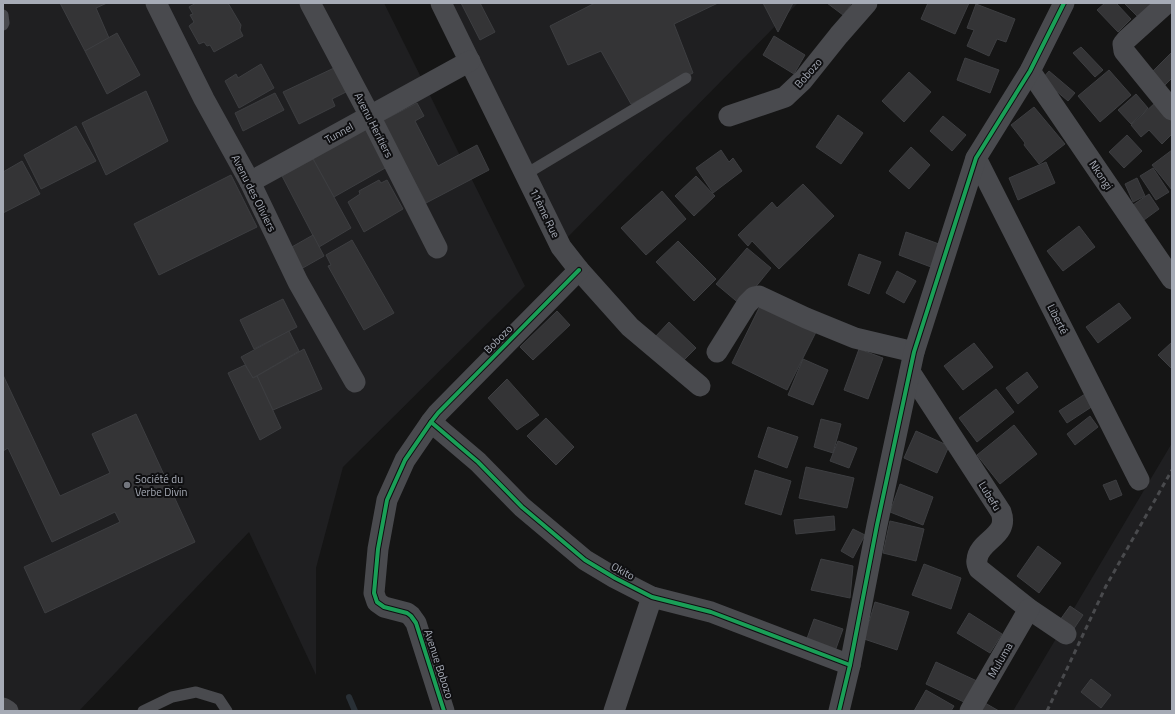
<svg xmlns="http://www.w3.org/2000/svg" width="1175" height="714" font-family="'Titillium Web',sans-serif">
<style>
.built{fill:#1f1f21}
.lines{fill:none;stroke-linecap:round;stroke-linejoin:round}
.stream{stroke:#293036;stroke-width:6}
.building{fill:#343436;stroke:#3d3e41}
.lane{stroke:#494a4e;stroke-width:11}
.street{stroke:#494a4e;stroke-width:21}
.rail{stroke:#494a4d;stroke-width:3;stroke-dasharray:5 4;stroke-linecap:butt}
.cycleway-casing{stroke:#0f0f11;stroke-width:6}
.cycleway{stroke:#1a9f57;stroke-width:4}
.poi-dot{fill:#73767e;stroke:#0f0f11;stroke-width:1.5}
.labels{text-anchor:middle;stroke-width:4;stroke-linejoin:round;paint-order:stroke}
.street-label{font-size:11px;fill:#a6abb6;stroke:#0f0f11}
.poi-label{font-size:11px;fill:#a6abb6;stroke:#0f0f11;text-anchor:start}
</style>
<rect width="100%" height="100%" fill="#151515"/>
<!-- built -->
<g class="built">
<path d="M3,3H384L525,286L343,467L316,568V675L249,532L79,711H7L3,708Z"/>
<path d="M442,3H798L561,244Z"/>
<path d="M1172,443V711H1013Z"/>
</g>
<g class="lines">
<!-- stream -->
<path class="stream" d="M349,697L355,711"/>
</g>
<!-- building -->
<g class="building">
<path d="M60,3H107L96,8L109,38L85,51Z"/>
<path d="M196,3H228L241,25L240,30L243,36L214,52L210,45L207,46L204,42L199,44L189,26L194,22L190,15L193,14L189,7Z"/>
<path d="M461,3H480L495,32L480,40Z"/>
<path d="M595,3H718L674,24L693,73L631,104L601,51L568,65L550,26Z"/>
<path d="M763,3H793L778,32Z"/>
<path d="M827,3H852L843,15Z"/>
<path d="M928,3H969L955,34L921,19Z"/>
<path d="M1105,3H1116L1131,19L1118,32L1097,10Z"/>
<path d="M1124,3H1153L1138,17Z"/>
<path d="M976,4L1015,19L1006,42L997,39L989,56L967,46L974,30L967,28Z"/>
<path d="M117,33L140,75L107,94L85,51Z"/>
<path d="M774,36L805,55L794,74L763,55Z"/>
<path d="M1081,47L1103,70L1095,77L1073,53Z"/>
<path d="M1172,52V78L1162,88L1149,75Z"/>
<path d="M965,58L999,70L990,93L957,80Z"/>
<path d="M261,64L274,88L239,108L225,81L236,74L238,78Z"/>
<path d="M334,68L346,92L332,99L335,106L299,124L283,92Z"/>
<path d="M1109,70L1131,95L1100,122L1078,96Z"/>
<path d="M1049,71L1075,93L1068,101L1042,79Z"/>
<path d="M909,72L931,92L904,122L882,101Z"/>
<path d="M146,91L168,141L106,175L82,123Z"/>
<path d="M275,93L284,110L243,131L235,113Z"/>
<path d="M1136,94L1148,108L1131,124L1118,110Z"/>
<path d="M1156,102L1172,119V134L1162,144L1149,130L1141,137L1131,125Z"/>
<path d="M417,103L424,116L415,121L438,166L477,145L489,170L426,203L382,121Z"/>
<path d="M1034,107L1065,144L1039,164L1024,145L1025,143L1011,125Z"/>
<path d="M838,115L863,133L841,164L816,147Z"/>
<path d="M943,116L966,135L952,151L930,131Z"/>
<path d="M363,125L387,167L334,197L311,155Z"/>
<path d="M76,126L96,161L41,189L24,155Z"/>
<path d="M1127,135L1142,151L1124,168L1109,152Z"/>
<path d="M911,147L930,165L909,189L889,171Z"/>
<path d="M721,150L729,162L733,158L742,171L713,193L696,168Z"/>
<path d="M1172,150V190L1152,165Z"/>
<path d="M313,159L351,228L319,247L282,176Z"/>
<path d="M22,161L40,194L3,213V172Z"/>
<path d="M1046,162L1055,183L1018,200L1009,178Z"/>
<path d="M1153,168L1169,192L1156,200L1140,176Z"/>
<path d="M231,175L257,227L159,275L134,224Z"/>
<path d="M696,176L715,196L694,216L675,196Z"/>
<path d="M1137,178L1145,196L1133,202L1125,184Z"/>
<path d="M379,180L381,183L387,180L403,209L364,232L348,202L360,194L359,191Z"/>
<path d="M803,184L834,216L779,269L752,241L748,246L738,235L772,202L777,208Z"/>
<path d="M662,191L686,219L646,255L621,228Z"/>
<path d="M1149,194L1159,209L1144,220L1133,205Z"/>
<path d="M1079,226L1095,247L1063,271L1047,251Z"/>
<path d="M906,232L939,244L931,267L899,255Z"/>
<path d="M313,235L324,256L301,269L290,248Z"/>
<path d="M352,240L394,313L364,330L328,266L331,265L326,255Z"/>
<path d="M678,241L716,279L694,301L656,262Z"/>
<path d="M747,248L771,268L741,305L716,284Z"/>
<path d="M859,254L881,262L869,294L848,285Z"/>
<path d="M897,271L916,281L904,303L886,293Z"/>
<path d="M283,299L297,327L254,349L240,320Z"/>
<path d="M762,302L817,330L787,390L732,363Z"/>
<path d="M1119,303L1131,318L1098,343L1086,327Z"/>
<path d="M557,311L570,325L533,360L520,347Z"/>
<path d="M669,322L696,348L681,363L655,337Z"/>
<path d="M289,331L299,351L253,378L241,357Z"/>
<path d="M1172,342V369L1158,355Z"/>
<path d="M974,343L993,367L963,390L944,366Z"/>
<path d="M304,349L322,389L273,410L257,376Z"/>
<path d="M859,349L883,358L868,399L844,390Z"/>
<path d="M803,359L828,370L813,405L788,395Z"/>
<path d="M245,365L253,378L257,376L281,428L260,440L228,373Z"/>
<path d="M1027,372L1038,387L1018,404L1006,388Z"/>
<path d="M3,375L60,496L110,473L92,434L136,414L195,542L45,613L24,567L120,522L115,512L52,542L8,448L3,451Z"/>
<path d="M507,379L539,415L517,430L488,398Z"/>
<path d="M996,389L1014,412L977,442L959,418Z"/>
<path d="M1085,394L1093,406L1067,423L1059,411Z"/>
<path d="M1090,416L1098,427L1075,445L1067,434Z"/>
<path d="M546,418L574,447L556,465L527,436Z"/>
<path d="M821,419L841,424L833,453L814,447Z"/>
<path d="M1014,425L1037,454L1000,484L977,455Z"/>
<path d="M768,427L798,437L787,468L758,457Z"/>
<path d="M916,431L949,446L937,473L904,458Z"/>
<path d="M838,441L857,448L849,468L830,461Z"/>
<path d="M806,467L854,478L847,508L799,498Z"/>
<path d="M755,470L791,481L781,515L745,504Z"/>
<path d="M1116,480L1122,495L1110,500L1103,485Z"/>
<path d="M900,484L933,497L923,525L890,512Z"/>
<path d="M834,516L835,530L796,534L794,520Z"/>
<path d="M890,521L924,529L916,561L883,553Z"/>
<path d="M853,529L865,535L853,558L841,551Z"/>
<path d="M1038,546L1061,563L1039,593L1017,576Z"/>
<path d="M821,559L853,566L850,598L811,590Z"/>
<path d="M924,564L961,578L951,609L912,595Z"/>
<path d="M875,602L909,612L897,650L864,639Z"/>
<path d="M1070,606L1083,615L1073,630L1060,620Z"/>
<path d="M969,613L1002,634L990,653L957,633Z"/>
<path d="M814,619L843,629L834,654L805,644Z"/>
<path d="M936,662L977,681L966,703L926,684Z"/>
<path d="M1091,679L1111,695L1101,708L1081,692Z"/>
<path d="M926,690L954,706L951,711H914Z"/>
<path d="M985,703L999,711H981Z"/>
</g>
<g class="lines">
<!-- lane -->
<g class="lane">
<path d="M3,15L4,23L3,25"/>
<path d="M526,174L686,78"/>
<path d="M143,711L172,697L196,692L219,699L227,711"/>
</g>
<!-- street -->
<g class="street">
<path d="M156,3L204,99L250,182L298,282L355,382"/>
<path d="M310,3L370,116L437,248"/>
<path d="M441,3L561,247L579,270L630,327L700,386"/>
<path d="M1167,3L1127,39L1123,44L1124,51L1172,110"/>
<path d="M1030,71L1172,279"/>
<path d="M729,116L785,97L803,80L839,35L867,3"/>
<path d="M976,158L1139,480"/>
<path d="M250,182L470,61"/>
<path d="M717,352L747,304L754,297L759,296L806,318L855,338L914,352"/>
<path d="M910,372L1001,512C1010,537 978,540 977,560C976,563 978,567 979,569L1029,609L1066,634"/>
<path d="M431,422L478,462L522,507L585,560L615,578L652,597L711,612L850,665"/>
<path d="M3,708L8,711"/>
<path d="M444,711L416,623L411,616L407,613L384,607L377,602L374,593L378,549L387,500L405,460L431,422L438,413L579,270"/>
<path d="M614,711L652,597"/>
<path d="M839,711L850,665L877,525L914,352L976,158L1030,71L1064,3"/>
<path d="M970,711L1029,609"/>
</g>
<!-- rail -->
<path class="rail" d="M1047,711L1106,586L1172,470"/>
<defs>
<g id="cycleway">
<path d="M431,422L478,462L522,507L585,560L615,578L652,597L711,612L850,665"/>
<path d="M444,711L416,623L411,616L407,613L384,607L377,602L374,593L378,549L387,500L405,460L431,422L438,413L579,270"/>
<path d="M839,711L850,665L877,525L914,352L976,158L1030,71L1064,3"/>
</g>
</defs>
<!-- cycleway casing -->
<use href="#cycleway" class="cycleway-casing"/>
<!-- cycleway -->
<use href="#cycleway" class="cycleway"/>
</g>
<!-- markers -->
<circle class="poi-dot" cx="127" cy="485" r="4"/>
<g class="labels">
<!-- street labels -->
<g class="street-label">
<text transform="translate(808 73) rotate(-49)" y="4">Bobozo</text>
<text transform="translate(374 125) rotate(63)" y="4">Avenu Heritiers</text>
<text transform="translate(339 133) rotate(-29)" y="4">Tunnel</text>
<text transform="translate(1101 175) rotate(56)" y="4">Nkongi</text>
<text transform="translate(254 193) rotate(63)" y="4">Avenu des Oliviers</text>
<text transform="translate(545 213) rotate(64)" y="4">11ème Rue</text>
<text transform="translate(1058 319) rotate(63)" y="4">Liberté</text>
<text transform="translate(498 339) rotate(-45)" y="4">Bobozo</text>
<text transform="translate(990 496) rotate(58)" y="4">Lubefu</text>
<text transform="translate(623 571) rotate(28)" y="4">Okito</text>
<text transform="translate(1000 660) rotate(-60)" y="4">Muluma</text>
<text transform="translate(439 664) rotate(72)" y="4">Avenue Bobozo</text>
</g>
<!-- poi labels -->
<g class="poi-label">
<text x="135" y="483">Société du<tspan x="135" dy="13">Verbe Divin</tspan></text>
</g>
</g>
<!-- border -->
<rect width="1175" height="714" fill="none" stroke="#a6abb6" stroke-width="8"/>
</svg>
